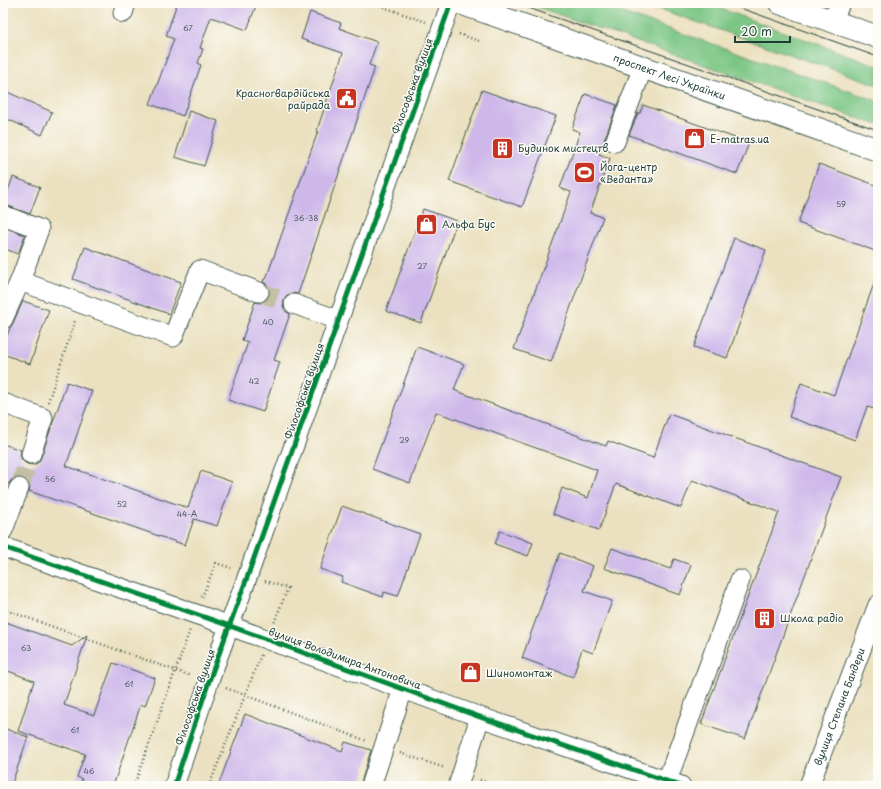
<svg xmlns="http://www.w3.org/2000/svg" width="881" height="789" font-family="'Playpen Sans',sans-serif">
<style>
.green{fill:#7bc685;stroke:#4d825c}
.building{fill:#ceb8ea}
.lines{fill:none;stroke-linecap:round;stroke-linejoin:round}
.minor-tunnel{stroke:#c2c0a4;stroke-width:19;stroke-dasharray:19 10;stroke-linecap:butt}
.minor-casing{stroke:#3e5649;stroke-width:21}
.major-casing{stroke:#3e5649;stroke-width:24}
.path{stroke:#3e5649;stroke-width:2.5;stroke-dasharray:1 3;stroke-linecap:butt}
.minor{stroke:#fff;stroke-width:19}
.major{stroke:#fff;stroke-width:22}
.tram{stroke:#1f3d34;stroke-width:1}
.cycleway-casing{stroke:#fdfcf7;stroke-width:8}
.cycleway{stroke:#00873e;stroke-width:5}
.labels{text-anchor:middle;stroke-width:3;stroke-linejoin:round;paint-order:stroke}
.number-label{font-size:8px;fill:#4b5c62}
.street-label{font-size:10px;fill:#1f3d34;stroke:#fdfcf7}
.poi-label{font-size:10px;fill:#1f3d34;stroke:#fdfcf7;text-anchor:start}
</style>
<rect width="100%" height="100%" fill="#fdfcf7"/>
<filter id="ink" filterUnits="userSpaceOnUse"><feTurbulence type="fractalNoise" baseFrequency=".025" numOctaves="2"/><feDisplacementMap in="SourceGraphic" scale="8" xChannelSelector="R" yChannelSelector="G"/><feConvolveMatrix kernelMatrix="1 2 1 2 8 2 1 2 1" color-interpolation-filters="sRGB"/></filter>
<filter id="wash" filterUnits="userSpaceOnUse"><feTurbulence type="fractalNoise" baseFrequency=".012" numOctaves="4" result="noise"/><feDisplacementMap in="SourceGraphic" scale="16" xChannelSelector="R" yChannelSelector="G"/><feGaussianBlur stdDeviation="0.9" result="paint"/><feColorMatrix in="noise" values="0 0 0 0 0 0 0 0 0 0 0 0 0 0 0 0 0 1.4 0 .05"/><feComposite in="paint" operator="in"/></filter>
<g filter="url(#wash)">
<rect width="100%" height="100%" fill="#ebe1c0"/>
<!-- green -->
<g class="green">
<path d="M525,3H594L878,101V125Z"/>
<path d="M642,3H705L878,66V85Z"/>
</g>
<g id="blocks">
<!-- building -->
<g class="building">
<path d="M177,3H257L247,30L211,17L200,48L203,49L198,63L201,65L183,116L150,104L174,39L166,36Z"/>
<path d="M310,12L341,23L339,28L377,42L369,65L375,67L298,294L292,293L287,295L284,301L283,306L285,311L290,314L274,360L280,362L263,412L228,400L248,342L242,340L255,302L260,303L266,301L269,295L270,291L268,285L263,282L264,279H266L318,131L317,130L343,53L301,39Z"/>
<path d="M3,90L52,112L42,135L3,117Z"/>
<path d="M482,90L556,116L522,207L449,181Z"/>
<path d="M585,94L617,105L599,154L610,158L590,213L603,217L551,362L514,349L571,192L560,188L580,132L572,129Z"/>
<path d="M643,105L749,143L737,174L629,135L638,113H640Z"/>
<path d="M189,111L218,121L204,166L175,157Z"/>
<path d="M819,164L878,186V252L798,223Z"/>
<path d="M13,177L40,187L30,214L3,204Z"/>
<path d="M423,209L457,221L421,323L386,311Z"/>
<path d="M3,227L25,235L18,254L3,248Z"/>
<path d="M734,238L766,250L727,358L694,347Z"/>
<path d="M85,247L181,282L169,314L73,279Z"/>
<path d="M876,278L878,279V410L867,407L855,440L789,417L801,383L834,395Z"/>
<path d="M23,301L49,310L30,364L3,354V346L10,328L13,323Z"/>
<path d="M417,347L464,364L454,390L606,446L608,441L653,458L669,414L841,477L745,739L701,724L779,512L692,480L681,508L616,484L599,530L553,514L562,488L588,498L597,470L436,412L410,483L372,469Z"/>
<path d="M67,382L92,391L66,466L188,508L201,471L232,482L217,526L194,519L185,545L29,491L30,486L28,481L23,478L17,477L12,479L9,484L3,482V444L21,450L20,457L23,461L27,464L34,465L39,462L41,457Z"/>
<path d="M342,506L420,534L398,596L384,592L383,597L341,582L343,577L320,569Z"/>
<path d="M500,531L533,543L528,556L495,544Z"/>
<path d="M612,548L670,569L674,559L691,565L680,595L604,568Z"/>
<path d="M560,553L593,566L584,591L612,601L593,653L582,649L573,677L522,658Z"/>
<path d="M3,621L72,646L87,635L64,705L94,715L113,663L155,678L145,706L141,704L113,786H80L82,779L77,777L85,754L18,731L34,681L3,669Z"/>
<path d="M245,714L342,751L345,742L371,750L360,786H218Z"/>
<path d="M3,728L28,737L11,786H3Z"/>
</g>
</g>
</g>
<g filter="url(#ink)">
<use href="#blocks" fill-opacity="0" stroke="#3e5649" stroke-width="1"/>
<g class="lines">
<!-- minor-tunnel -->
<g class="minor-tunnel">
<path d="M259,292L294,304"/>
<path d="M19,488L31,454"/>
</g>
<defs>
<g id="minor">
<path d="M123,13L126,3"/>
<path d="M833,22L840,3"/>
<path d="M615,142L643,67"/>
<path d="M3,215L39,229L20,281L173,337L200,270L259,292"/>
<path d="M294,304L338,320"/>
<path d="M3,319L20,281"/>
<path d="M3,403L43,418L31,454"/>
<path d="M3,530L19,488"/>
<path d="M3,547L230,626L480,717L681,786"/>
<path d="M667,781L740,580"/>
<path d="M174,786L209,681L248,575L451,3"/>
<path d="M371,786L403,689"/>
<path d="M458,786L480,717"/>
<path id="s1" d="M809,786L878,605"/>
</g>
<g id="major">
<path id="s2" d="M460,3L878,150"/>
<path d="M780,3L878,37"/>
</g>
</defs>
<!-- minor casing -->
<use href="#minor" class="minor-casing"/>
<!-- major casing -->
<use href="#major" class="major-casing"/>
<!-- path -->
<g class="path">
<path d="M372,3L426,22"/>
<path d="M459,34L479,41"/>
<path d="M48,402L75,321"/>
<path d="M265,581L288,588L274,623"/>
<path d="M202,597L216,563L231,568"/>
<path d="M3,609L191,676"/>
<path d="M226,688L367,741"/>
<path d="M400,753L445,768"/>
<path d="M480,780L499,786"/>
<path d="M134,786L190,630"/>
<path d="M209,786L261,655"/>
</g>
<!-- minor -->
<use href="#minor" class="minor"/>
<!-- major -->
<use href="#major" class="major"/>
<!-- tram -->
<g class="tram">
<path d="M514,3L878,130"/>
<path d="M726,3L878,57"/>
</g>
<defs>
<g id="cycleway">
<path d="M3,547L230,626L480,717L681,786"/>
<path d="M174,786L209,681L248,575L451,3"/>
</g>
</defs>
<!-- cycleway casing -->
<use href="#cycleway" class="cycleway-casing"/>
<!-- cycleway -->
<use href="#cycleway" class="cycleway"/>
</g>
</g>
<!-- icons -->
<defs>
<symbol id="civic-square" viewBox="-11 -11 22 22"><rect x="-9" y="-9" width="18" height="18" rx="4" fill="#c8321e" stroke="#fdfcf7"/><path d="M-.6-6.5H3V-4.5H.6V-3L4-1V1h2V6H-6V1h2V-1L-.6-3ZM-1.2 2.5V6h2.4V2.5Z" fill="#fff"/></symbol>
<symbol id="shop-square" viewBox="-11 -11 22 22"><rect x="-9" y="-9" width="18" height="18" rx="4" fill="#c8321e" stroke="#fdfcf7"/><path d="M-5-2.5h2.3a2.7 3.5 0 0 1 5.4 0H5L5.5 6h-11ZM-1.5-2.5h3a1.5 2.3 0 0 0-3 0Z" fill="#fff"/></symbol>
<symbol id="building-square" viewBox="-11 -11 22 22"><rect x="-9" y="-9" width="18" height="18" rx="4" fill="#c8321e" stroke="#fdfcf7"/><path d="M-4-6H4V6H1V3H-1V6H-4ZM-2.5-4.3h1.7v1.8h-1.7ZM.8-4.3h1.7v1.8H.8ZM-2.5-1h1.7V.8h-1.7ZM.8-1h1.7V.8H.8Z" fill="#fff"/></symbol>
<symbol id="stadium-square" viewBox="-11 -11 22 22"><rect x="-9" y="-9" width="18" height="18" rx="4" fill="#c8321e" stroke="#fdfcf7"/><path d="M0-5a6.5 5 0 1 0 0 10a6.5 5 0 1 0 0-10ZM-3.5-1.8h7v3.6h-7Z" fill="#fff"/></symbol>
</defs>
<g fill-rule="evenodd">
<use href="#civic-square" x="334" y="86" width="25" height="25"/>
<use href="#shop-square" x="682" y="126" width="25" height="25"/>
<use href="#building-square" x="490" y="136" width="25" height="25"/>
<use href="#stadium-square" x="572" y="160" width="25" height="25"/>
<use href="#shop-square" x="414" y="212" width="25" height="25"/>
<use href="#building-square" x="752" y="606" width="25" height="25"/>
<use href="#shop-square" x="458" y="660" width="25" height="25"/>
</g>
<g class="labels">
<!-- number labels -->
<g class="number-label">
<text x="188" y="31">67</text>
<text x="841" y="207">59</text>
<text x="306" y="221">36-38</text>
<text x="422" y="269">27</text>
<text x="268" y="325">40</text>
<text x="254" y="384">42</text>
<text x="404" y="443">29</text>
<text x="50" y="482">56</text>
<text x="122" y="507">52</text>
<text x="187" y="517">44-А</text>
<text x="26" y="651">63</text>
<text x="129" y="687">61</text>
<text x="75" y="733">61</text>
<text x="89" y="774">46</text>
</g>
<!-- street labels -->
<g class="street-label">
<text dy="4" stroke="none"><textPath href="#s2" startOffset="222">проспект Лесі Українки</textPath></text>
<text transform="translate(412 86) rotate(-70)" y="4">Філософська вулиця</text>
<text transform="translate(304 391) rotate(-71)" y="4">Філософська вулиця</text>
<text transform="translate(345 658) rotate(20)" y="4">вулиця Володимира Антоновича</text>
<text transform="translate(195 697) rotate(-71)" y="4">Філософська вулиця</text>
<text dy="4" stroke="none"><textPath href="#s1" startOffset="85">вулиця Степана Бандери</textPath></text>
</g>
<!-- poi labels -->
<g class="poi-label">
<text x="330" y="97" text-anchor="end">Красногвардійська<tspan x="330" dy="12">райрада</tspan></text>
<text x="710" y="143">E-matras.ua</text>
<text x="518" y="152">Будинок мистецтв</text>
<text x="600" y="171">Йога-центр<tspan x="600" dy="12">«Веданта»</tspan></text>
<text x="442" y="228">Альфа Бус</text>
<text x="780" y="622">Школа радіо</text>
<text x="486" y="677">Шиномонтаж</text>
</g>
</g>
<!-- margin -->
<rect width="881" height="789" fill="none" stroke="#fdfcf7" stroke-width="16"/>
<!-- scale -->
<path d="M735 36v6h55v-6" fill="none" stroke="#1f3d34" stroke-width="2"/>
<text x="741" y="36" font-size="12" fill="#1f3d34" stroke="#fdfcf7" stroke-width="3" paint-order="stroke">20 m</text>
</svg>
